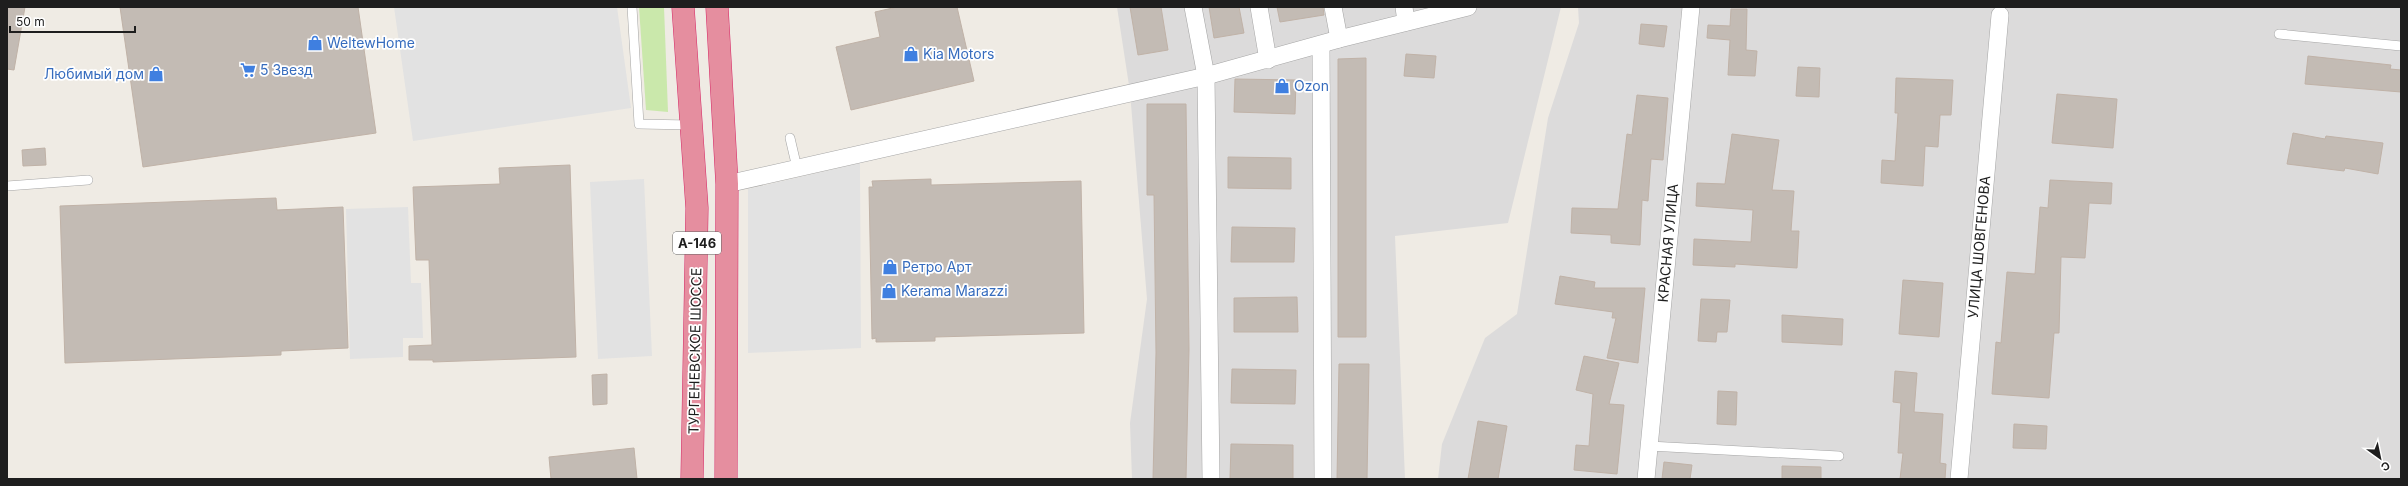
<svg xmlns="http://www.w3.org/2000/svg" width="2408" height="486" font-family="Inter,sans-serif">
<style>
.residential{fill:#dcdbdb}
.grass{fill:#cae8ab}
.parking{fill:#e2e2e2}
.building{fill:#c3bbb4;stroke:#c0b2a7}
.lines{fill:none;stroke-linecap:round;stroke-linejoin:round}
.lane-casing{stroke:#a5a5a5;stroke-width:10}
.street-casing{stroke:#a5a5a5;stroke-width:18}
.highway-casing{stroke:#d62866;stroke-width:23}
.lane{stroke:#fff;stroke-width:9}
.street{stroke:#fff;stroke-width:17}
.highway{stroke:#e58e9f;stroke-width:22}
.labels{text-anchor:middle;stroke-width:3.5;stroke-linejoin:round;paint-order:stroke}
.shield{fill:#fff;stroke:#626262;stroke-width:1}
.shield-label{font-size:13px;font-weight:bold;fill:#1e1e1e}
.shop-label{font-size:14px;fill:#366cbe;stroke:#fff;text-anchor:start}
.street-label{font-size:14px;fill:#1e1e1e;stroke:#fff}
</style>
<rect width="100%" height="100%" fill="#efebe4"/>
<!-- residential -->
<g class="residential">
<path d="M1117,7H1561L1508,223L1395,236L1405,479H1132L1130,423L1147,299L1130,92Z"/>
<path d="M1578,7H2401V479H1438L1442,444L1485,338L1517,314L1548,118L1579,23Z"/>
</g>
<!-- grass -->
<path class="grass" d="M639,7H664L668,112L646,110Z"/>
<!-- parking -->
<g class="parking">
<path d="M394,7H617L631,108L413,141Z"/>
<path d="M860,163L861,348L748,353V189Z"/>
<path d="M644,179L652,356L598,359L590,182Z"/>
<path d="M408,207L411,283H421L423,338H403V357L350,359L346,209Z"/>
</g>
<!-- building -->
<g class="building">
<path d="M7,7H25L14,70L7,69Z"/>
<path d="M120,7H358L376,133L143,167Z"/>
<path d="M897,7H957L974,81L851,110L836,47L880,37L875,12Z"/>
<path d="M1130,7H1161L1168,50L1138,55Z"/>
<path d="M1209,7H1239L1244,33L1214,38Z"/>
<path d="M1277,7H1323L1324,15L1280,22Z"/>
<path d="M1731,9H1747L1746,50L1757,51L1755,76L1728,75L1730,40L1707,38L1708,25L1730,26Z"/>
<path d="M1641,24L1667,26L1664,47L1639,44Z"/>
<path d="M1406,54L1436,56L1434,78L1404,76Z"/>
<path d="M2308,56L2391,65L2390,69L2401,70V92L2305,84Z"/>
<path d="M1366,58V337H1338V59Z"/>
<path d="M1798,67L1820,68L1819,97L1796,96Z"/>
<path d="M1896,78L1953,80L1951,115H1940L1938,147L1925,146L1923,186L1881,183L1882,160L1895,161L1898,113H1895Z"/>
<path d="M1235,79L1296,80L1295,114L1234,112Z"/>
<path d="M2057,94L2117,99L2113,148L2052,143Z"/>
<path d="M1637,95L1668,98L1663,160L1651,159L1648,201L1642,200L1640,245L1611,243V235L1571,233L1572,208L1618,209L1627,134L1632,135Z"/>
<path d="M1147,104H1186L1189,349L1186,479H1153L1156,353L1154,195H1147Z"/>
<path d="M2293,133L2325,139L2326,136L2383,143L2378,174L2345,168L2344,171L2287,164Z"/>
<path d="M1732,134L1779,140L1772,190L1794,191L1791,231H1799L1797,268L1735,264V267L1693,265L1694,239L1751,242L1753,210L1696,206L1697,183L1725,184Z"/>
<path d="M45,148L46,165L23,166L22,150Z"/>
<path d="M1228,157L1291,158V189L1228,188Z"/>
<path d="M570,165L576,357L433,362V360H409V346L432,345L429,260H416L413,187L500,184L499,168Z"/>
<path d="M931,179V185L1081,181L1084,333L935,337V341L876,342V338L872,339L869,187H873L872,181Z"/>
<path d="M2050,180L2112,183L2111,204L2089,203L2085,258L2061,257L2059,333H2054L2049,398L1992,394L1996,342L2001,343L2007,272L2035,274L2040,207L2048,208Z"/>
<path d="M276,198L277,210L343,207L348,348L281,351V355L65,363L60,206Z"/>
<path d="M1232,227L1295,228L1294,262H1231Z"/>
<path d="M1560,276L1595,282L1594,288H1645L1638,363L1607,358L1616,318H1612L1613,312L1555,304Z"/>
<path d="M1903,280L1943,283L1939,337L1899,334Z"/>
<path d="M1297,297L1298,332H1234V298Z"/>
<path d="M1701,299L1730,300L1727,332H1717L1716,342L1698,341Z"/>
<path d="M1782,315L1843,319L1842,345L1782,342Z"/>
<path d="M1584,356L1619,363L1609,404L1624,405L1617,474L1574,470L1576,445L1589,446L1593,394L1576,390Z"/>
<path d="M1339,364H1369L1367,479H1337Z"/>
<path d="M1232,369L1296,370L1295,404L1231,403Z"/>
<path d="M1895,371L1917,373L1914,412L1943,414L1940,463L1946,464L1945,479H1900L1903,453H1898L1901,403L1893,402Z"/>
<path d="M607,374V404L593,405L592,375Z"/>
<path d="M1718,391L1737,392L1736,425L1717,424Z"/>
<path d="M1478,421L1507,426L1498,479H1468Z"/>
<path d="M2014,424L2047,426L2046,449L2013,448Z"/>
<path d="M1231,444L1293,445V479H1230Z"/>
<path d="M634,448L637,479H551L549,457Z"/>
<path d="M1664,462L1692,465L1690,479H1662Z"/>
<path d="M1782,466L1821,467V479H1782Z"/>
</g>
<g class="lines">
<defs>
<g id="lane">
<path d="M632,7L639,124L690,125"/>
<path d="M2279,34L2401,46"/>
<path d="M790,138L797,168"/>
<path d="M7,186L88,180"/>
<path d="M1649,446L1839,456"/>
</g>
<g id="street">
<path d="M1193,7L1206,76L1211,479"/>
<path d="M1259,7L1268,60"/>
<path d="M1333,7L1339,39"/>
<path d="M1404,7L1406,22"/>
<path d="M1321,45L1323,479"/>
<path d="M727,184L1206,76L1339,39L1468,7"/>
<path d="M1646,479L1691,7"/>
<path d="M1959,479L2000,15"/>
</g>
<g id="highway">
<path d="M683,7L697,208L692,479"/>
<path d="M717,7L727,184L726,479"/>
</g>
</defs>
<!-- lane casing -->
<use href="#lane" class="lane-casing"/>
<!-- street casing -->
<use href="#street" class="street-casing"/>
<!-- highway casing -->
<use href="#highway" class="highway-casing"/>
<!-- lane -->
<use href="#lane" class="lane"/>
<!-- street -->
<use href="#street" class="street"/>
<!-- highway -->
<use href="#highway" class="highway"/>
</g>
<!-- icons -->
<defs>
<symbol id="shop-bare" viewBox="-9 -9 18 18"><path d="M-5-2.5h2.3a2.7 3.5 0 0 1 5.4 0H5L5.5 6h-11ZM-1.5-2.5h3a1.5 2.3 0 0 0-3 0Z" fill="#3f7fe0" stroke="#fff" stroke-width="2.5" paint-order="stroke"/></symbol>
<symbol id="supermarket-bare" viewBox="-9 -9 18 18"><path d="M-6-5.5h2.5l.6 2H6L4.5 2H-2.5L-4.4-4H-6ZM-1.5 3.2a1.3 1.3 0 1 0 .1 0ZM3 3.2a1.3 1.3 0 1 0 .1 0Z" fill="#3f7fe0" stroke="#fff" stroke-width="2.5" paint-order="stroke"/></symbol>
</defs>
<g fill-rule="evenodd">
<use href="#shop-bare" x="304" y="32" width="22" height="22"/>
<use href="#shop-bare" x="900" y="43" width="22" height="22"/>
<use href="#supermarket-bare" x="237" y="59" width="22" height="22"/>
<use href="#shop-bare" x="145" y="63" width="22" height="22"/>
<use href="#shop-bare" x="1271" y="75" width="22" height="22"/>
<use href="#shop-bare" x="879" y="256" width="22" height="22"/>
<use href="#shop-bare" x="878" y="280" width="22" height="22"/>
</g>
<g class="labels">
<!-- shield labels -->
<rect class="shield" x="673" y="232" width="48" height="22" rx="3"/>
<g class="shield-label">
<text x="697" y="248">А-146</text>
</g>
<!-- shop labels -->
<g class="shop-label">
<text x="327" y="48">WeltewHome</text>
<text x="923" y="59">Kia Motors</text>
<text x="260" y="75">5 Звезд</text>
<text x="144" y="79" text-anchor="end">Любимый дом</text>
<text x="1294" y="91">Ozon</text>
<text x="902" y="272">Ретро Арт</text>
<text x="901" y="296">Kerama Marazzi</text>
</g>
<!-- street labels -->
<g class="street-label">
<text transform="translate(1668 243) rotate(-85)" y="5">КРАСНАЯ УЛИЦА</text>
<text transform="translate(1979 247) rotate(-85)" y="5">УЛИЦА ШОВГЕНОВА</text>
<text transform="translate(695 351) rotate(-89)" y="5">ТУРГЕНЕВСКОЕ ШОССЕ</text>
</g>
</g>
<!-- border -->
<rect width="2408" height="486" fill="none" stroke="#1e1e1e" stroke-width="16"/>
<!-- north arrow -->
<g transform="translate(2380 458) rotate(147)" stroke="#ffffff" stroke-width="3" paint-order="stroke">
<path d="M0-3L7 15L0 10L-7 15Z" fill="#1e1e1e"/>
<text y="-6" font-size="11" font-weight="bold" text-anchor="middle" fill="#1e1e1e">С</text>
</g>
<!-- scale -->
<path d="M10 26v6h125v-6" fill="none" stroke="#1e1e1e" stroke-width="2"/>
<text x="16" y="26" font-size="12" fill="#1e1e1e" stroke="#ffffff" stroke-width="3" paint-order="stroke">50 m</text>
</svg>
